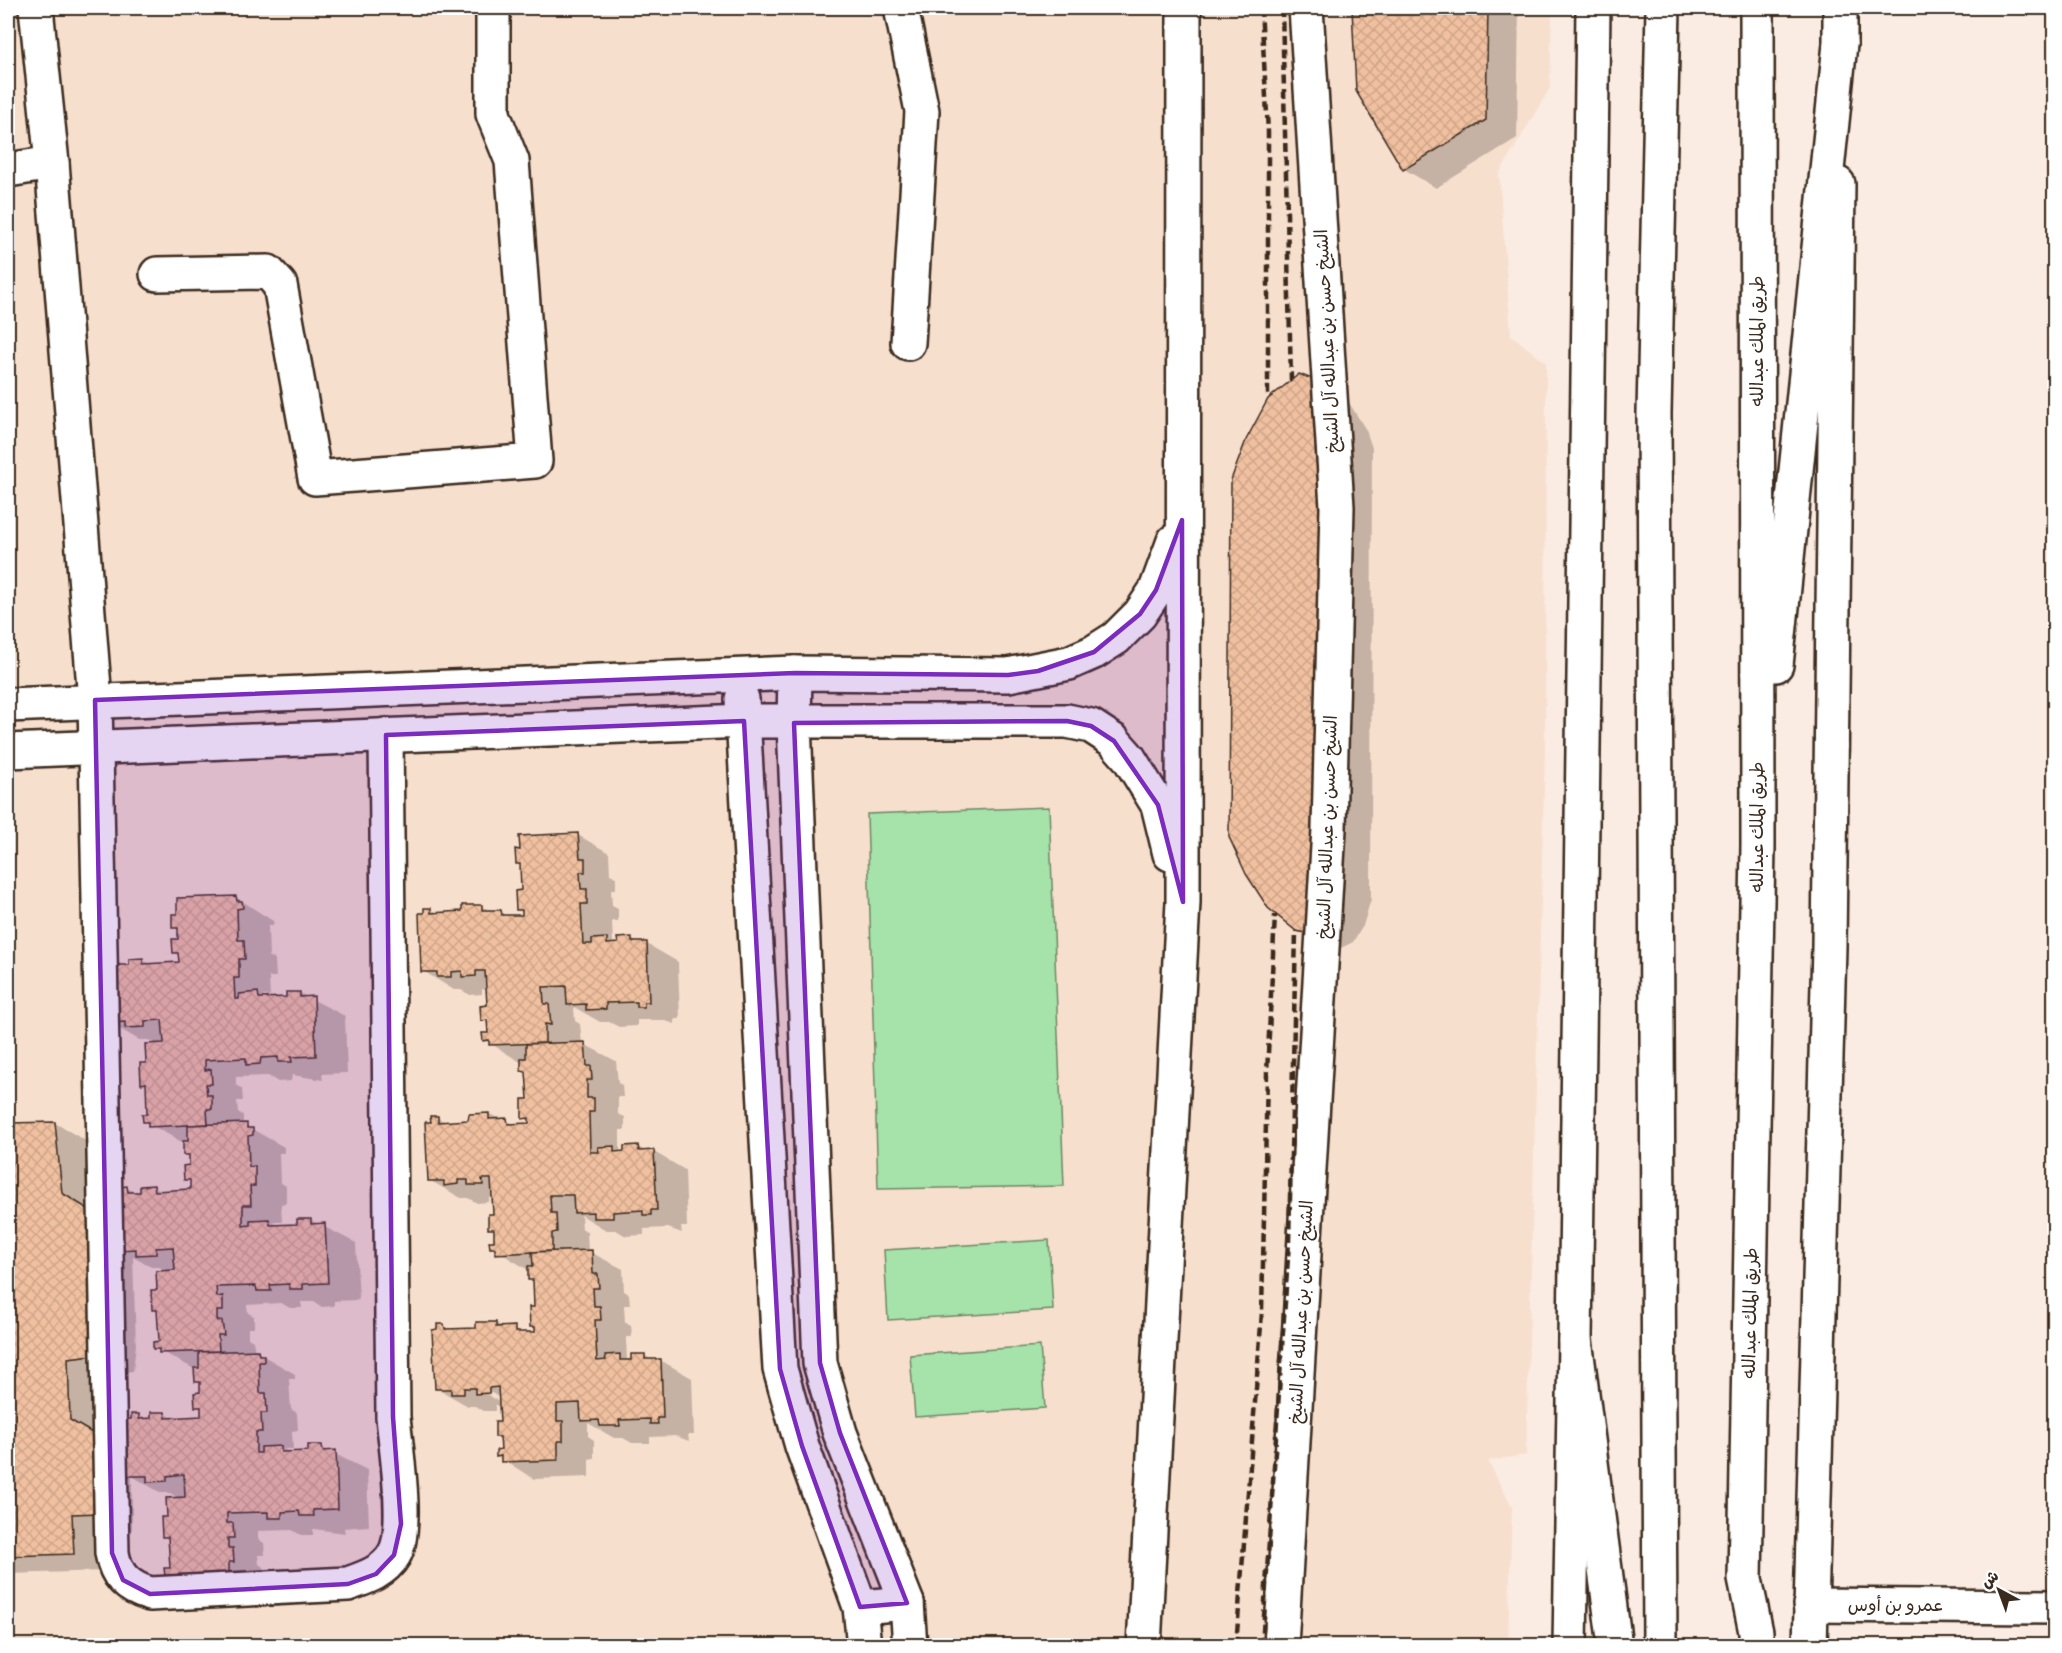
<svg xmlns="http://www.w3.org/2000/svg" width="2062" height="1653" font-family="'Patrick Hand','Playpen Sans Arabic',sans-serif">
<style>
.built{fill:#f7dfce}
.pitch{fill:#a5e3aa;stroke:#708664;stroke-width:1.5}
.shadow{fill:#0003;fill-rule:evenodd}
.building{fill:url(#building-cross-hatch);stroke:#3b2a1e;stroke-width:1.5}
.lines{fill:none;stroke-linecap:round;stroke-linejoin:round}
.street-casing{stroke:#3b2a1e;stroke-width:38}
.secondary-casing{stroke:#3b2a1e;stroke-width:38}
.primary-casing{stroke:#3b2a1e;stroke-width:38}
.highway-casing{stroke:#3b2a1e;stroke-width:38}
.street{stroke:#fff;stroke-width:33}
.secondary{stroke:#fff;stroke-width:33}
.primary{stroke:#fff;stroke-width:33}
.highway{stroke:#fff;stroke-width:33}
.rail{stroke:#3b2a1e;stroke-width:4.5;stroke-dasharray:9 4.5;stroke-linecap:butt}
.marked{fill:#7b2cbf;fill-opacity:0.2;stroke:#7b2cbf;stroke-width:4.5;stroke-linejoin:round}
.labels{text-anchor:middle;stroke-width:4.5;stroke-linejoin:round;paint-order:stroke}
.street-label{font-size:18px;fill:#3b2a1e;stroke:#fff}
</style>
<defs>
<pattern id="building-cross-hatch" width="8" height="8" patternUnits="userSpaceOnUse" patternTransform="scale(1.5)"><rect width="8" height="8" fill="#f0c0a0"/><path d="M0 0l8 8M0 8l8-8" fill="none" stroke="#cfa589"/></pattern>
</defs>
<rect width="100%" height="100%" fill="#faece2"/>
<filter id="ink" filterUnits="userSpaceOnUse"><feTurbulence type="fractalNoise" baseFrequency=".0167" numOctaves="2"/><feDisplacementMap in="SourceGraphic" scale="12" xChannelSelector="R" yChannelSelector="G"/><feConvolveMatrix kernelMatrix="1 2 1 2 8 2 1 2 1" color-interpolation-filters="sRGB"/></filter>
<g filter="url(#ink)">
<!-- built -->
<path class="built" d="M8,8H1552L1550,88L1499,174L1511,335L1546,363L1545,750L1526,1455L1488,1461L1512,1507L1508,1645L8,1646Z"/>
<!-- pitch -->
<g class="pitch">
<path d="M1049,807L1064,1186L878,1189L867,814Z"/>
<path d="M1049,1240L1053,1310L888,1320L884,1250Z"/>
<path d="M1040,1346L1045,1408L915,1417L910,1355Z"/>
</g>
<!-- shadow -->
<g class="shadow">
<path d="M1354,8H1519L1517,138L1436,188L1404,169L1357,90Z"/>
<path d="M1316,382L1348,401L1366,430L1372,448L1371,899L1363,926L1353,942L1337,950L1329,948L1296,929Z"/>
<path d="M578,835L609,853L610,874L616,877V889H611L612,905L618,909V921H612L613,943L616,945L631,939L640,944H647L678,962L680,1019H675V1024L662,1020H637V1026L619,1027L609,1022H600L574,1007L575,1021L580,1024L582,1043L616,1061L618,1083L622,1085L623,1097H618V1114L625,1117V1130H620V1152L638,1147L647,1152H654L685,1170L687,1227H681L682,1233L668,1228L644,1229V1235L626,1236L616,1230H606L581,1215L582,1229L587,1232L588,1251L623,1269L624,1291L629,1294L630,1305H624L625,1322L631,1325L632,1337H626L627,1360L644,1355L653,1361L660,1360L692,1378L694,1435H688L689,1441L675,1436L650,1437V1443H632L623,1438H614L588,1423V1436L594,1440V1458L589,1459V1477L534,1479L497,1456L502,1450V1439L497,1436L502,1423L501,1407L495,1405V1411H484L475,1406H468L436,1388L444,1326L452,1330L478,1329L495,1323L524,1334L537,1333V1329L531,1326L536,1308L535,1282L530,1279V1271L491,1247L496,1242L495,1231L489,1228L495,1216L494,1198L489,1197V1202L477,1203L468,1198H461L429,1180L433,1123L437,1117L447,1123L470,1121L489,1114L517,1125L530,1124V1121L524,1118L529,1100L528,1074L523,1071L522,1063L485,1040L489,1034V1023L483,1020L488,1007L487,990L482,989V994L470,995L461,990H454L423,971L426,914L431,909L439,914L463,913L482,907L510,917H524L523,913L518,909L522,892L521,865L517,863L521,851ZM483,1388L500,1398V1402L482,1391Z"/>
<path d="M236,897L273,921L274,925L268,926L269,956L275,959L276,977H269L270,996H262L268,999H288L300,993L345,1016L347,1073L322,1074L323,1080L292,1075L291,1081L278,1082L268,1076L236,1077V1085L242,1089L243,1101H237L238,1112L243,1115V1124L284,1147V1153H279L280,1182L286,1186V1203L281,1204L282,1222H272L278,1226H299L311,1220L356,1243L359,1300L334,1301V1306L322,1307L314,1302H301L302,1308H290L281,1303L247,1305L248,1313L254,1316V1328H248V1338L253,1341L255,1351L295,1374V1379H289L291,1409L297,1413L298,1430L292,1431L293,1449H284L290,1453L310,1452L321,1447L367,1470L369,1526L344,1528L345,1533L313,1529V1535H301L292,1530L258,1531V1539L264,1543L265,1555H258L259,1564L264,1568L265,1580L172,1578L166,1575L171,1569L170,1540L163,1536L180,1499L170,1493H161L132,1476V1530L103,1532L105,1571L8,1574V1125L55,1123L86,1141L93,1212L127,1188L137,1193L154,1186L163,1192L192,1191L191,1182L185,1179L191,1167L190,1157L185,1154V1144L144,1121L149,1116L148,1086L142,1083L147,1065L158,1045L148,1040H139L108,1022L116,961L125,966H131V960H143L152,965L181,964L180,956L174,952L180,940V931L174,927ZM133,1257L151,1267H159L169,1272L153,1309L159,1313L161,1342L155,1348L196,1370V1381L202,1384V1394L196,1406L202,1409L203,1417L174,1419L165,1413L146,1420L138,1415L129,1456L101,1440L99,1376L133,1371L136,1345Z"/>
</g>
<!-- building -->
<g class="building">
<path d="M1352,8H1488L1486,120L1403,170L1356,91Z"/>
<path d="M1299,374L1317,381L1340,880L1313,930L1305,933L1296,931L1268,908L1246,874L1229,837L1231,480L1246,440L1268,399Z"/>
<path d="M578,833L580,858H585V872H580L581,889H587V904H581L583,944H592V939L607,938V944L618,943L617,938L632,937V942H647L649,1002H644V1007H637V1002L606,1003V1009L586,1010V1004L567,1005L566,986L543,987L544,1004H549L551,1025L545,1024V1043L489,1045V1040L483,1041L482,1033H488L487,1020L481,1021L480,1006L487,1005L485,971H476V976L462,977V971L451,972V977H437V972H421L419,913H424V908H431V913L462,911V905H482V910H501L502,915H522V910H516L515,891L521,890L520,864H516L515,849L520,850L519,836Z"/>
<path d="M236,896L237,901H242L243,908L237,909L238,940H244L245,959H239V978H234L235,999H239V994L258,992L259,998L286,997V992H300V997L314,996L316,1056L291,1057L292,1062H278V1057L261,1058L260,1064L246,1065V1058L205,1060V1070L211,1069L212,1084H206L207,1095H212V1109H207L208,1124L148,1127V1122H143L142,1114H147L146,1083L141,1084L140,1063H146L145,1044L164,1043L162,1020L145,1021V1027L125,1028V1022L107,1023L109,960L117,959V965H129V959L143,958V964L179,962L178,953H173L172,939H178V928H172V914H177V898Z"/>
<path d="M585,1042L587,1066H591L592,1080H587V1098H594V1112H589L590,1152H599L598,1147L614,1146V1152L624,1151V1146L638,1145L639,1151L654,1150L657,1210H651V1215H643V1210L613,1212V1218H593V1212L574,1213L573,1195H550L551,1213H556L557,1232L552,1233V1251L495,1254V1248H490L489,1241H494V1229H488V1214H493L491,1179H482L483,1185H468V1180H458V1184L444,1186V1181H428L425,1122H431L430,1116H438V1122L468,1120L469,1114L489,1113V1119L507,1118L508,1124L529,1123V1118L522,1119V1099H528L526,1072L521,1071V1058H526V1044Z"/>
<path d="M55,1122L62,1193L101,1217L102,1354L68,1358L70,1420L101,1438V1513L72,1514L74,1554L8,1556V1123Z"/>
<path d="M247,1123V1128H253V1135L248,1136L249,1167L255,1166V1186H250L251,1205H243V1226L250,1225V1220L269,1219L270,1225L297,1224V1219H311V1224L325,1223L328,1283L303,1284V1289H289V1284L270,1285L271,1291H257L256,1286L216,1287L217,1297L223,1296V1311H217V1321H222L224,1335H218L219,1351L159,1353V1349H153V1342L159,1341L157,1310H152L151,1290H157L156,1271L175,1270L173,1247L156,1248V1254L136,1255V1249L118,1250L120,1187L127,1186L128,1192H140V1186L154,1185L155,1191L190,1189V1180H184L183,1166L189,1165V1155H183V1141H188V1125Z"/>
<path d="M592,1250L593,1274H598L599,1288H593L594,1306H600L601,1320H595L597,1361L606,1360L605,1355L620,1354V1360H631V1354H645V1359H661L663,1418H657L658,1424H650V1419L619,1420L620,1426H600L599,1420L581,1421L580,1403L557,1404V1421H563V1441H558V1460L501,1462V1456L496,1457V1450L501,1449L500,1437H495V1422H500L498,1387L489,1388V1393L475,1394V1388H464V1394H451V1389H435L432,1330L437,1329V1324H444L445,1329L476,1328V1322H496V1327L515,1326V1332H535V1327H530L529,1307H534L533,1280H528V1266H533L532,1252Z"/>
<path d="M258,1350L259,1355H264V1362H259L260,1393H266L267,1413H261L262,1432H256V1453H261V1447L281,1446V1452L308,1451V1445H322L323,1451L336,1450L338,1509L313,1510L314,1516H300L299,1511L282,1512V1518H268V1512L227,1513V1523H233L234,1538H228V1548H233L234,1562H229V1578L170,1580V1575L165,1576L164,1568H170L168,1537H162L161,1517H167L166,1498L185,1497L184,1474L167,1476V1481L147,1482V1476H128L126,1419H131V1414H139V1419L151,1418V1412H165L166,1418L201,1416V1407H195L194,1393L200,1392V1382H195L194,1368H199V1352Z"/>
</g>
<g class="lines">
<defs>
<g id="street">
<path d="M36,8L52,163L95,700L112,1553C116,1576 127,1587 150,1594L348,1584C365,1578 384,1572 394,1555C409,1530 396,1448 393,1417L386,735"/>
<path d="M901,8L922,111L908,343"/>
<path d="M8,170L52,163"/>
<path d="M157,274L268,272L280,285L315,478L535,461L512,161L493,114V8"/>
<path d="M1810,1605L2054,1607"/>
<path d="M860,1607L907,1603"/>
</g>
<g id="secondary">
<path d="M1840,44V8"/>
<path d="M795,673L794,723L820,1363L840,1433L907,1603L910,1646"/>
<path d="M742,699L780,1369L802,1446L860,1607L864,1646"/>
<path d="M8,705L795,673L1008,675L1069,663L1094,652L1116,638L1140,614L1156,590L1174,541"/>
<path d="M8,751L744,721H1067L1091,726L1114,741L1129,758L1158,805L1170,854"/>
<path d="M1144,1646L1183,902L1184,8"/>
<path d="M1281,1646L1329,829L1337,507L1306,8"/>
</g>
<g id="primary">
<path d="M1593,8L1575,1340L1615,1646"/>
<path d="M1810,1646L1829,947L1838,184"/>
</g>
<g id="highway">
<path d="M1776,665L1840,44"/>
<path d="M1570,1646L1575,1340"/>
<path d="M1660,1646L1654,413L1663,8"/>
<path d="M1756,1646V1632L1745,1579L1758,846L1757,8"/>
</g>
</defs>
<!-- street casing -->
<use href="#street" class="street-casing"/>
<!-- secondary casing -->
<use href="#secondary" class="secondary-casing"/>
<!-- primary casing -->
<use href="#primary" class="primary-casing"/>
<!-- highway casing -->
<use href="#highway" class="highway-casing"/>
<!-- street -->
<use href="#street" class="street"/>
<!-- secondary -->
<use href="#secondary" class="secondary"/>
<!-- primary -->
<use href="#primary" class="primary"/>
<!-- highway -->
<use href="#highway" class="highway"/>
<!-- rail -->
<g class="rail">
<path d="M1261,8L1268,132V399"/>
<path d="M1282,8L1291,380"/>
<path d="M1236,1646L1262,1312L1267,1073L1275,915"/>
<path d="M1262,1646L1289,1242L1296,931"/>
</g>
</g>
</g>
<!-- marked area -->
<path class="marked" d="M1182,520L1183,902L1158,805L1114,741L1091,726L1067,721L794,723L820,1363L840,1433L907,1603L860,1607L802,1446L780,1369L744,721L386,735L393,1417L401,1524L394,1555L376,1574L348,1584L150,1594L123,1580L112,1553L95,700L795,673L1008,675L1038,671L1094,652L1140,614L1156,590Z"/>
<g class="labels">
<!-- street labels -->
<g class="street-label">
<text transform="translate(1327 341) rotate(-93)" y="6">الشيخ حسن بن عبدالله آل الشيخ</text>
<text transform="translate(1757 341) rotate(-90)" y="6">طريق الملك عبدالله</text>
<text transform="translate(1327 827) rotate(-88)" y="6">الشيخ حسن بن عبدالله آل الشيخ</text>
<text transform="translate(1757 827) rotate(-90)" y="6">طريق الملك عبدالله</text>
<text transform="translate(1301 1312) rotate(-87)" y="6">الشيخ حسن بن عبدالله آل الشيخ</text>
<text transform="translate(1750 1313) rotate(-89)" y="6">طريق الملك عبدالله</text>
<text x="1896" y="1611">عمرو بن أوس</text>
</g>
</g>
<!-- margin -->
<rect width="2062" height="1653" fill="none" stroke="#fff" stroke-width="30"/>
<rect x="15" y="15" width="2032" height="1623" fill="none" stroke="#3b2a1e" stroke-width="2" filter="url(#ink)"/>
<!-- north arrow -->
<g transform="translate(1999 1590) rotate(319)" stroke="#ffffff" stroke-width="4.5" paint-order="stroke">
<path d="M0-4.5L10 22L0 15L-10 22Z" fill="#3b2a1e"/>
<text y="-9" font-size="16" font-weight="bold" text-anchor="middle" fill="#3b2a1e">ش</text>
</g>
</svg>
